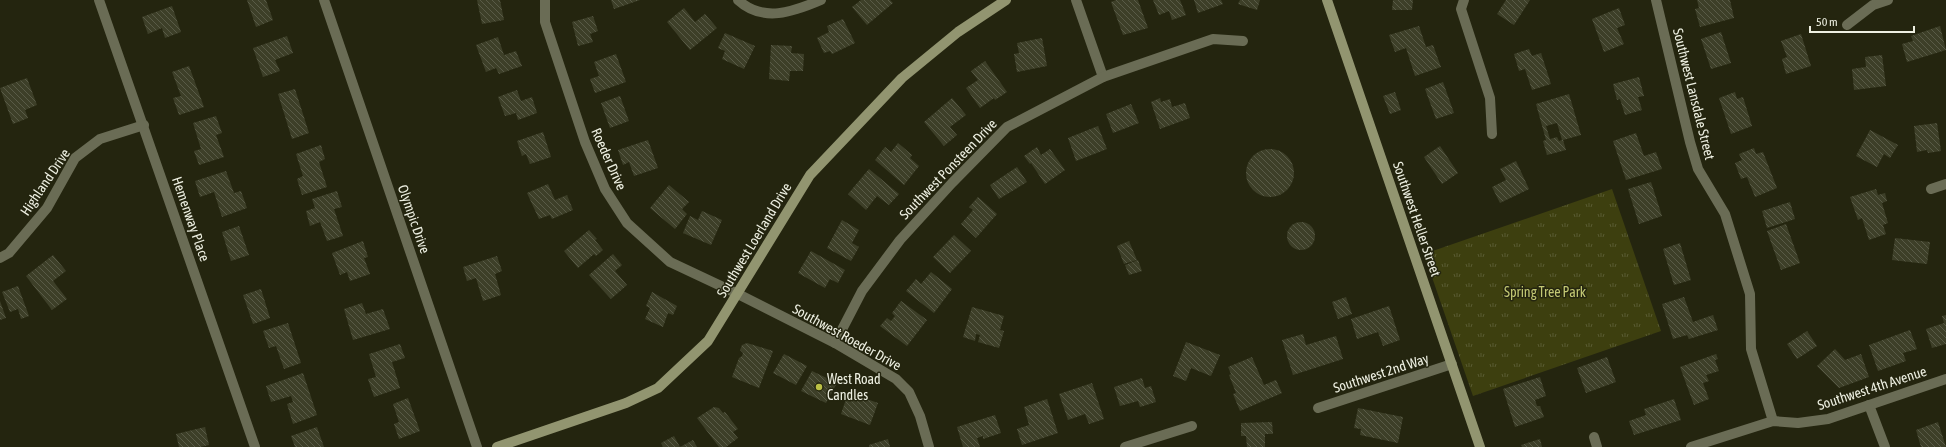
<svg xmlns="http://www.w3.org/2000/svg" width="1946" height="447" font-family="'Asap Condensed',sans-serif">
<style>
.park{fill:url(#park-tufts)}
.building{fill:url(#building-back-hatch);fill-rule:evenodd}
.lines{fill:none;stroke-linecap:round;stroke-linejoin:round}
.street{stroke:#6a6c55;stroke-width:10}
.secondary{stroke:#929570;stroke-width:10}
.poi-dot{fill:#bbc045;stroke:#24250f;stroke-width:1.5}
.labels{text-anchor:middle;stroke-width:3;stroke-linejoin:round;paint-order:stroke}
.street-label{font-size:14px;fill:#eef0e2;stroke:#24250f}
.park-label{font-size:14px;fill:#c3c874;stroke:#24250f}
.poi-label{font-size:14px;fill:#eef0e2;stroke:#24250f;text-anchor:start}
</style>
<defs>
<pattern id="park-tufts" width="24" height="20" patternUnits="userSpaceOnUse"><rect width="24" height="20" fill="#3d3f0f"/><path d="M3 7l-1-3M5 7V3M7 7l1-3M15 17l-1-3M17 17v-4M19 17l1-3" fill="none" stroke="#595b32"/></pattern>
<pattern id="building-back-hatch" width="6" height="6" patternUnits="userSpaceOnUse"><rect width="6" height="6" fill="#3d3f28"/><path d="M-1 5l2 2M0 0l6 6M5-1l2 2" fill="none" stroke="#595b47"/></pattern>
</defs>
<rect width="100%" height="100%" fill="#24250f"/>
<!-- park -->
<path class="park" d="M1612,189L1661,331L1473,396L1424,254Z"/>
<!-- building -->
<g class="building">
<path d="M247,0H266L273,20L256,27Z"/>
<path d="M477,0H500L504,20L482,24Z"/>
<path d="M611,0H640L614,9Z"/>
<path d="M861,0H890L893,3L867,25L852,7Z"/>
<path d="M1116,0H1138L1148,28L1123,35L1111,2Z"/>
<path d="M1153,0H1180L1186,15L1172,20L1169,11L1159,15Z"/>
<path d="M1194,0H1221L1223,4L1198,13Z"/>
<path d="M1240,0H1260L1257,10L1238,4Z"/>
<path d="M1393,0H1413L1412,10H1392Z"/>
<path d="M1506,0H1530L1514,25L1497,14Z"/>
<path d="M1697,0H1730L1734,18L1700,27L1695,9L1699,8Z"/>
<path d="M172,6L181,32L165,38L162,28L148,34L142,17Z"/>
<path d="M684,8L695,22L705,14L717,28L690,50L667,22Z"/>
<path d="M1619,8L1625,25L1617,28L1624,44L1604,52L1592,19Z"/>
<path d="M593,16L598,31L590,34L593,42L578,46L572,22Z"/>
<path d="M843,19L855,43L832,54L830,51L824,53L817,38L829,32L827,26Z"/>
<path d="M1419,26L1426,47L1433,45L1441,67L1415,76L1406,48L1395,52L1389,35Z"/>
<path d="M1940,26L1946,50L1907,62L1902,44L1913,41L1911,36Z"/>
<path d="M1721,32L1731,63L1711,69L1701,39Z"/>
<path d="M725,33L755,46L744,69L722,59L725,51L718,48Z"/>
<path d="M1801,34L1811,66L1786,74L1782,59L1787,57L1781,41Z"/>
<path d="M287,36L293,53L275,60L280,71L263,77L253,48Z"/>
<path d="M498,37L504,55L516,51L522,66L499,74L496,68L486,72L476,45Z"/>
<path d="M1042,38L1047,66L1017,72L1014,54L1019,53L1017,43Z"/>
<path d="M771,45L792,46L791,53L804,54L803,71H790L789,81L769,79Z"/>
<path d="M1529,49L1532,56L1541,53L1551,84L1532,90L1525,69L1519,71L1514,54Z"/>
<path d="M616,54L626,82L595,93L590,79L599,76L594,62Z"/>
<path d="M1882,55L1886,86L1854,90L1852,69L1866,67L1865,57Z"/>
<path d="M985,61L1007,92L995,100L994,98L980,108L966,88L978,80L971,71Z"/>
<path d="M189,66L204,107L179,115L173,98L181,96L172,72Z"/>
<path d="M1639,77L1644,96L1638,97L1642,110L1625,115L1620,99L1617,100L1613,84Z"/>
<path d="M27,78L37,105L25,110L28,118L13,124L0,88Z"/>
<path d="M1443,82L1454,113L1436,119L1425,89Z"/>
<path d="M295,89L309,133L292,139L278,94Z"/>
<path d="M517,90L521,101L532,97L537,113L518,120L516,113L505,116L498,97Z"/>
<path d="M1395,92L1401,110L1390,114L1383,96Z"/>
<path d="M1735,92L1737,99L1743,97L1752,126L1731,134L1719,98Z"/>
<path d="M1569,94L1581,135L1563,140L1566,150L1547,155L1543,141L1546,140L1536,104ZM1557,123L1562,140L1559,141L1557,137L1550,139L1546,126Z"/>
<path d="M620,96L629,121L610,128L601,103Z"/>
<path d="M952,98L966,115L950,127L957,135L944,146L924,122Z"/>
<path d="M1160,98L1161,102L1170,99L1172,107L1185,103L1190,118L1160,129L1151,102Z"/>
<path d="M1131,104L1139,123L1113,133L1106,114Z"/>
<path d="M216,116L222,133L216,135L224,157L199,165L194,151L201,149L193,123Z"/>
<path d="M1937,123L1941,151L1928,153L1927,150L1917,152L1914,126Z"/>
<path d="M1098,126L1107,149L1076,161L1068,138Z"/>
<path d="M1870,130L1898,145L1890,158L1884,154L1877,167L1856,156Z"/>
<path d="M543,132L551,157L530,164L526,154L522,156L517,141Z"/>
<path d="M1636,133L1644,156L1656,152L1662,169L1626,180L1613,141Z"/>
<path d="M648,140L658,168L634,176L629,162L623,165L618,150Z"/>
<path d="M898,143L912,155L910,158L919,166L904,185L875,160L885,147L891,152Z"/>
<path d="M321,145L325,159L319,162L327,187L302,195L297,179L303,176L296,154Z"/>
<path d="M1440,146L1458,173L1442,184L1424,157Z"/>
<path d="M1037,147L1041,155L1050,149L1065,170L1045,184L1031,163L1030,164L1024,156Z"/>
<path d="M1754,148L1756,154L1763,152L1777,188L1755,197L1747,177L1741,179L1735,163L1742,160L1739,154Z"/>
<circle cx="1270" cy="173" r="24"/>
<path d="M1516,161L1529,189L1500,203L1492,187L1506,180L1500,169Z"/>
<path d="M1017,167L1027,182L999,199L990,185Z"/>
<path d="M869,169L899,194L889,205L877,196L866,210L848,194Z"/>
<path d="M226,171L234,193L241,191L247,208L222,217L214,192L200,197L195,181Z"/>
<path d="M1651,182L1662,216L1639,224L1628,189Z"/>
<path d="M548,184L555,200L567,195L573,210L552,219L550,215L539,219L527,193Z"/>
<path d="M669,185L689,202L682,209L687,214L675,229L650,208Z"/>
<path d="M1876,189L1878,195L1885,193L1887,201L1882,203L1888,223L1883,225L1886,234L1869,240L1862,218L1858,220L1850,197Z"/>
<path d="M337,191L342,207L334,209L343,236L327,241L320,222L310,226L306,211L315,208L312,199Z"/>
<path d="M978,197L997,214L976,238L961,224L973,210L969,207Z"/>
<path d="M1790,202L1795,219L1767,228L1762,211Z"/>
<path d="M702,211L722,220L711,245L683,233L690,216L698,220Z"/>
<path d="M842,220L859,230L852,243L859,247L851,261L827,248Z"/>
<circle cx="1301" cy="236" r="14"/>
<path d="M1786,224L1800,263L1781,270L1767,231Z"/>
<path d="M239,226L249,255L231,261L222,232Z"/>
<path d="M589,230L597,239L595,240L603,250L596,256L594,254L578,268L564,251Z"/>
<path d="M954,235L971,251L950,273L933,257Z"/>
<path d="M1895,238L1930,242L1927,264L1892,260Z"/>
<path d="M363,241L368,257L364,258L370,274L350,281L347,272L340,275L332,253Z"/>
<path d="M1129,241L1137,260L1124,264L1117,246Z"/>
<path d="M1680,243L1691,280L1674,285L1663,249Z"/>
<path d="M811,251L845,270L838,283L830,279L825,288L798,273Z"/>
<path d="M613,254L622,265L615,271L627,285L611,299L589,275Z"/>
<path d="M53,255L66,271L53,281L67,299L52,310L26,276Z"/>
<path d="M497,256L502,271L495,274L501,295L483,301L476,278L467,281L463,267Z"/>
<path d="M1138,260L1142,271L1129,275L1125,265Z"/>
<path d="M931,272L952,289L934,313L906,291L916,279L921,284Z"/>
<path d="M18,286L29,316L21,319L18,309L10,312L2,292Z"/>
<path d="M261,289L270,318L253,324L243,295Z"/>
<path d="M652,292L677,306L673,315L668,313L663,327L645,319L650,308L646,306Z"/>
<path d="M1346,297L1352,314L1338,319L1332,302Z"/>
<path d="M1684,297L1693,322L1713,315L1718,330L1689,339L1687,335L1673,339L1662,304Z"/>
<path d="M0,301L6,318L0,320Z"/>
<path d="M901,301L927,320L907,346L880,326L887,318L891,321L895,316L892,313Z"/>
<path d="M362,303L366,314L383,309L390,329L353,340L344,309Z"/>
<path d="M1389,306L1400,340L1383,346L1378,332L1357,339L1351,319Z"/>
<path d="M972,307L1004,316L1000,330L1004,331L999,348L978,342L980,335L976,334L975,341L963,337Z"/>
<path d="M1946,315V344L1932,348L1926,329L1944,323L1942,316Z"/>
<path d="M288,323L301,363L284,369L276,346L269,348L263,331Z"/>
<path d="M1910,330L1917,349L1903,353L1906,361L1878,371L1869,345Z"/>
<path d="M1807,331L1817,346L1797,359L1787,344Z"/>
<path d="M1303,334L1306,345L1336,336L1343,359L1293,375L1282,340Z"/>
<path d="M1186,342L1220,355L1211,376L1191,368L1186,381L1173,376Z"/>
<path d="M747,343L773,351L759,388L732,377L739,358L742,356L743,353L740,350L742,345Z"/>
<path d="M400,344L405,358L392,362L400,388L374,397L368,379L376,377L369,354Z"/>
<path d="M1835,349L1845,360L1861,354L1869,377L1839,388L1817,366Z"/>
<path d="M784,354L807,366L796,385L773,373Z"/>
<path d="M1716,354L1718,359L1715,360L1719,371L1706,375L1709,381L1703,383L1709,399L1694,405L1680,367Z"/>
<path d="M1252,357L1264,385L1276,380L1282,393L1240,411L1233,394L1236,393L1229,375L1231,374L1228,367Z"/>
<path d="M1607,357L1616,382L1586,393L1577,368Z"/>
<path d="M812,371L837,383L826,403L801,391Z"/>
<path d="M303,373L317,415L293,424L287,404L293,402L291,396L271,402L266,386Z"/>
<path d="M1540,377L1546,396L1535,400L1537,406H1540L1544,417L1515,427L1503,389Z"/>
<path d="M1142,378L1145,388L1151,386L1156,402L1140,407L1138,401L1120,406L1114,387Z"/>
<path d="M1092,383L1104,419L1089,424L1085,414L1068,420L1059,394Z"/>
<path d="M847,396L857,399L858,396L878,403L870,425L841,414Z"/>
<path d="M408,398L420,431L399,439L394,424L399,422L393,404Z"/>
<path d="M1047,399L1058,433L1022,445L1017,429L1029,425L1024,407Z"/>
<path d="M1674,399L1681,420L1634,435L1629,421L1646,415L1644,409Z"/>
<path d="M714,407L719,408L723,413L725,412L738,429L733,432L738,438L726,447H719L697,418Z"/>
<path d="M1358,408L1403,417L1398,443L1360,435L1361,429L1354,428Z"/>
<path d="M995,415L1001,433L983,439V436L977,438L980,447H963L957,427Z"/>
<path d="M1272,422L1273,434H1265V447H1247L1246,436H1241V423Z"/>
<path d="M1938,422L1946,447H1921L1916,430Z"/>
<path d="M205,427L209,445L200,447H179L176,434Z"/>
<path d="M317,427L324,447H295L291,436Z"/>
<path d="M674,436L680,447H663L661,443Z"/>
<path d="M888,439L890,447H869V445Z"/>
<path d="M1540,439L1542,447H1522L1521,445Z"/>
<path d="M693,440L697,447H680Z"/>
</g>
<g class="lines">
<!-- street -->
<g class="street">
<path d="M99,0L255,447"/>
<path d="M324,0L477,447"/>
<path d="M545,0V22L585,142L605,189L627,223L670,262L738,294L835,343L896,379L909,392L920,416L929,447"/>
<path d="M738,0C763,23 793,12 821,0"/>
<path d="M1076,0L1103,77"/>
<path d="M1464,0L1461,9L1490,98L1492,134"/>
<path d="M1656,0L1690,142L1698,169L1725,214L1750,294L1751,349L1773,421"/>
<path d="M1847,25L1873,5L1888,0"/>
<path d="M1931,189L1946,184"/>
<path d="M0,258L9,253L47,208L75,158L100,139L144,125"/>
<path d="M835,343L862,291L900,240L952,183L1007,127L1103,77L1213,39L1243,41"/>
<path d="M1869,405L1885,447"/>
<path d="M1318,408L1452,364"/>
<path d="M1594,437L1597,447"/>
<path d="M1125,447L1192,426"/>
<path d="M1691,447L1773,421L1798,423L1828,419L1946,379"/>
</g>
<!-- secondary -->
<g class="secondary">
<path d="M1327,0L1480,447"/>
<path d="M497,447L626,403L658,388L708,341L810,175L902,78L958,32L1006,0"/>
</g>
</g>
<!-- markers -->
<circle class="poi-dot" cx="819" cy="387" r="4"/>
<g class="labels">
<!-- street labels -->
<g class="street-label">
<text transform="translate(1694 94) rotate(76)" y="5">Southwest Lansdale Street</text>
<text transform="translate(609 159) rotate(66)" y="5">Roeder Drive</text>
<text transform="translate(948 169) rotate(-46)" y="5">Southwest Ponsteen Drive</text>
<text transform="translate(45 182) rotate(-56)" y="5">Highland Drive</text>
<text transform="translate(191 219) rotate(71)" y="5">Hemenway Place</text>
<text transform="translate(414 219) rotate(71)" y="5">Olympic Drive</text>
<text transform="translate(1417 219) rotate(71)" y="5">Southwest Heller Street</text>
<text transform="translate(754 240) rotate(-59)" y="5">Southwest Loerland Drive</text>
<text transform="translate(847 337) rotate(29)" y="5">Southwest Roeder Drive</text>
<text transform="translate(1381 373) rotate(-18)" y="5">Southwest 2nd Way</text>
<text transform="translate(1872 388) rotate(-18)" y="5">Southwest 4th Avenue</text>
</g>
<!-- park labels -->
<g class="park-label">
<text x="1545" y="297">Spring Tree Park</text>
</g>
<!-- poi labels -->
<g class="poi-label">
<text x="827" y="384">West Road<tspan x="827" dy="16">Candles</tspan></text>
</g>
</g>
<!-- scale -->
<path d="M1810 26v6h104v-6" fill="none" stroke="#eef0e2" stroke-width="2"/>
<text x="1816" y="26" font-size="12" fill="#eef0e2" stroke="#24250f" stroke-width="3" paint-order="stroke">50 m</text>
</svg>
